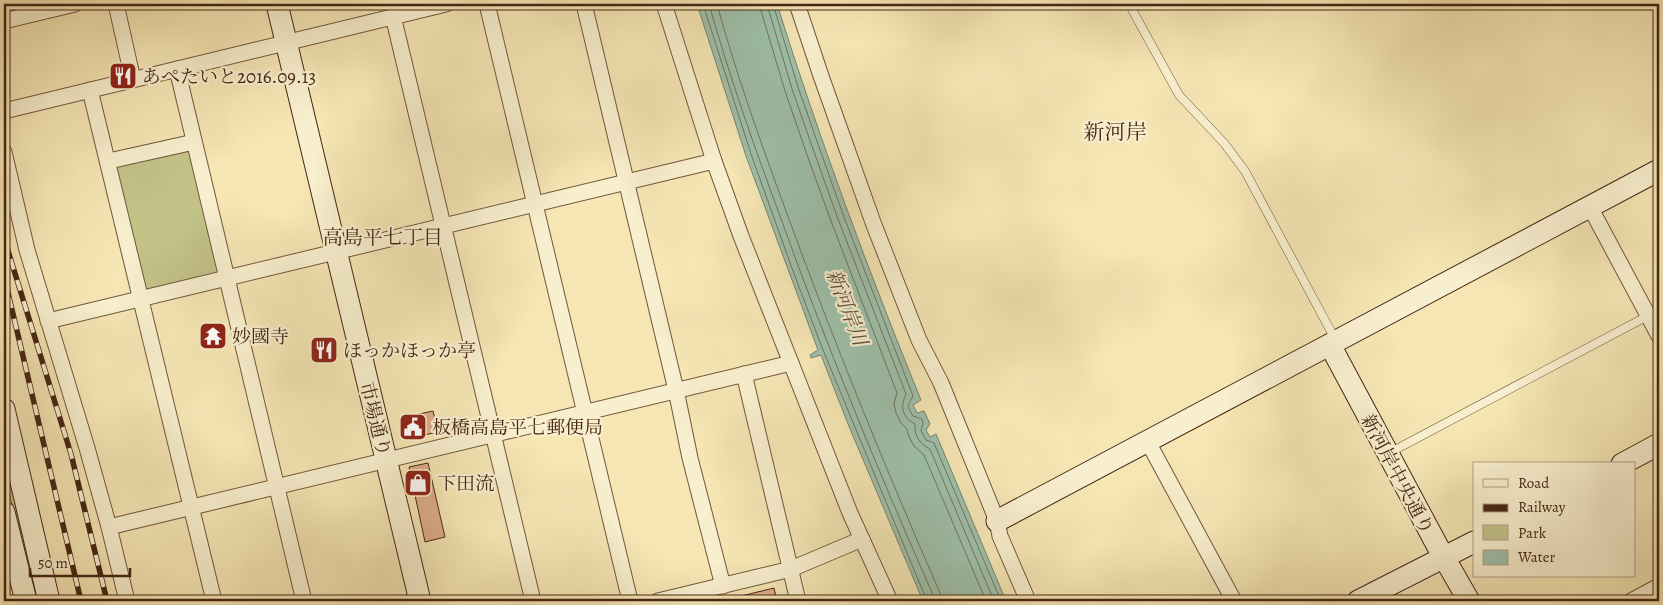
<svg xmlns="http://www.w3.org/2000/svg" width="1663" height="605" font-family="Alegreya,'Noto Serif JP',serif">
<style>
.green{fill:#c3c388;stroke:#84744e}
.water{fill:#9dc0aa;stroke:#7a826e}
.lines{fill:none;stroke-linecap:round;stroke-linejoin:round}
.shore{stroke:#72735f;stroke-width:1}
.building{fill:#ddac8a;stroke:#462614}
.lane-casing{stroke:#72563c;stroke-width:9}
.street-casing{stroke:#72563c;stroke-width:17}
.secondary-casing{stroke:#462614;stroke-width:23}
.lane{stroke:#f8efce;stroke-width:8}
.street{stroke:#f8efce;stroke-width:15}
.secondary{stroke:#f8efce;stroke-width:21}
.rail-casing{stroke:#462614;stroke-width:5.5}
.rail{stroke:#f8efce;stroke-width:4;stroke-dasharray:11;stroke-linecap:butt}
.labels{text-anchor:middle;stroke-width:4.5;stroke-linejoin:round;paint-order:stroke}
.poi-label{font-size:19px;fill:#462614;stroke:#f8efce;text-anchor:start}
.street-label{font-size:19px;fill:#462614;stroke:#f8efce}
.neighbourhood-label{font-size:20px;fill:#462614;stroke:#f8efce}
.water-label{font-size:20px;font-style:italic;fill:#5c4c3a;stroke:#f8efce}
.quarter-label{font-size:21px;fill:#462614;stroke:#f8efce}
</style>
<rect width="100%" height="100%" fill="#f5e6b4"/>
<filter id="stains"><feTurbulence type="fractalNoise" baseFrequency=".004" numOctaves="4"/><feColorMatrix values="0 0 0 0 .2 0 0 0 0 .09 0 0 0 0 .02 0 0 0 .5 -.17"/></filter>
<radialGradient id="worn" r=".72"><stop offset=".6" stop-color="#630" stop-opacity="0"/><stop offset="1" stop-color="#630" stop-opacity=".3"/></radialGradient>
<!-- green -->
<g class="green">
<path d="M185,148L191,152L219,270L216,275L150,291L145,288L116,169L119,163Z"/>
<path d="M4,457L38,601H35L4,471Z"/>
</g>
<!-- water -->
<path class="water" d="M697,4H777C819,138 868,270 921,400L913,405L917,413L924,411L930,424L926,430L930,437L936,434L1006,601H923L848,424L821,355L811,358L810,355L818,350L746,156Z"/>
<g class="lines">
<!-- shore -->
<g class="shore">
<path d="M703,4L751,154L793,271L823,350L927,601"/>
<path d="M709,4C729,75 754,146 780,216C826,344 878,471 933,595V601"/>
<path d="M717,4C736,74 761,143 786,211C833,340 885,467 940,593L941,601"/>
<path d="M759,4L785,91L806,152L831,221L897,393L894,403L896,413L901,423L907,429L909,437L914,446L924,455L986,601"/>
<path d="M767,4L792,89L813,149L838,219L906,394C900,407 902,417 915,424C914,436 920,444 930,449L994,601"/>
<path d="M773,4L798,87L819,147L844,217L913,396C909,406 905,403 913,416L922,419L923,423L921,431L926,440L934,443L1001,601"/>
</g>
</g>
<!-- building -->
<g class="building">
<path d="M433,411L438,432L406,439L401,418Z"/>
<path d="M428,463L445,537L425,542L409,467Z"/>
<path d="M774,588L777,601H734L733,598Z"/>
</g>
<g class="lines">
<defs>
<g id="lane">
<path d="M1129,4L1179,95L1224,143L1245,171L1335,339"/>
<path d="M1389,453L1659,310"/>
</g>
<g id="street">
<path d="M116,4L133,80"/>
<path d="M487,4L630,601"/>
<path d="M584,4L676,390L690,458L723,586"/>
<path d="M664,4L714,161L741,236L850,513L890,601"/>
<path d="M797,4L821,76L874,225L919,340L941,383L997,521L1000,536L1028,601"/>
<path d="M393,16L533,601"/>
<path d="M4,21L75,4"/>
<path d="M177,69L304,601"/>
<path d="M90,90L214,601"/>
<path d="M4,111L446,4"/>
<path d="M4,152L27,250L87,448L109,527L127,601"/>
<path d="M109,161L194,142"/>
<path d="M1590,207L1659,336"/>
<path d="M48,321L714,161"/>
<path d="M744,374L798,601"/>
<path d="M1148,442L1234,601"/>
<path d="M109,527L791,363"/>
<path d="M658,601L791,569L862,539"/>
<path d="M1631,601L1659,586"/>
</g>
<g id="secondary">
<path d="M277,4L420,601"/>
<path d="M1330,345L1438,547L1469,601"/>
<path d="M4,409L49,601"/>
<path d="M1622,464L1659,444"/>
<path d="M4,512L26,601"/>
<path d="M997,521L1659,170"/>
<path d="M1358,601L1474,542"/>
</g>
</defs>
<!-- lane casing -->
<use href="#lane" class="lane-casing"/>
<!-- street casing -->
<use href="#street" class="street-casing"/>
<!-- secondary casing -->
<use href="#secondary" class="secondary-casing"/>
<!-- lane -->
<use href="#lane" class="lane"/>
<!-- street -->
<use href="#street" class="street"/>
<!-- secondary -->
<use href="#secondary" class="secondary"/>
<defs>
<g id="rail">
<path d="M4,238L71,454L107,601"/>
<path d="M4,276L81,601"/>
</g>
</defs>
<!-- rail casing -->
<use href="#rail" class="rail-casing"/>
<!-- rail -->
<use href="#rail" class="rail"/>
</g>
<!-- icons -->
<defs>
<symbol id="restaurant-square" viewBox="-11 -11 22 22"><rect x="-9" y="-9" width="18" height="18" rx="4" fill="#8f2418" stroke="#f8efce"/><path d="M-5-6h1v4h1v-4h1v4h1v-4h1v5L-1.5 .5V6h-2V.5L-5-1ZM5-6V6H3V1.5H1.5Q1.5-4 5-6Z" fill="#fff"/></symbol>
<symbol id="temple-square" viewBox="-11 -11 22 22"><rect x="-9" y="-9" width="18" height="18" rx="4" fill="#8f2418" stroke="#f8efce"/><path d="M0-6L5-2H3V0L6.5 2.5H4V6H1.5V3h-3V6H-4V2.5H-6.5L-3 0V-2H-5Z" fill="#fff"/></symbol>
<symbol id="civic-square" viewBox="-11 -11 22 22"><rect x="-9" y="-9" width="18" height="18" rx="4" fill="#8f2418" stroke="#f8efce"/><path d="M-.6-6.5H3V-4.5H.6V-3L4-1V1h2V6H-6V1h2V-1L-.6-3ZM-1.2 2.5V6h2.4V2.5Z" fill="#fff"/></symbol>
<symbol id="shop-square" viewBox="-11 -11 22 22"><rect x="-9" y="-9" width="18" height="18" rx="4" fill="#8f2418" stroke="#f8efce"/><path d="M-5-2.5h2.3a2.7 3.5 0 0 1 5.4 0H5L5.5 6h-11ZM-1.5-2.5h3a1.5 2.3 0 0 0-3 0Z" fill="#fff"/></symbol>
</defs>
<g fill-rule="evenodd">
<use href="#restaurant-square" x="107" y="60" width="32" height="32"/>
<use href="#temple-square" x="197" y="320" width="32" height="32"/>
<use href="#restaurant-square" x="308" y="334" width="32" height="32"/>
<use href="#civic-square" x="397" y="411" width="32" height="32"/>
<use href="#shop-square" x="402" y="467" width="32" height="32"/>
</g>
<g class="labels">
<!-- poi labels -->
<g class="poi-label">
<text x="142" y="83">あぺたいと2016.09.13</text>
<text x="232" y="343">妙國寺</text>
<text x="343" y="357">ほっかほっか亭</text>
<text x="432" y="434">板橋高島平七郵便局</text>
<text x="437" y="490">下田流</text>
</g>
<!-- street labels -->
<g class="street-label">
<text transform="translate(376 419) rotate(76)" y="7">市場通り</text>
<text transform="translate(1398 474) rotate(62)" y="7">新河岸中央通り</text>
</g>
<!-- neighbourhood labels -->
<g class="neighbourhood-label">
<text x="383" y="244">高島平七丁目</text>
</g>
<!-- water labels -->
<g class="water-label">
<text transform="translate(847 307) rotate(69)" y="7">新河岸川</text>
</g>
<!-- quarter labels -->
<g class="quarter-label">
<text x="1115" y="139">新河岸</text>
</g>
</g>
<!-- margin -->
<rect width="1663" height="605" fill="none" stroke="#f5e6b4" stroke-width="20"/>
<rect x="5" y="5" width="1653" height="595" fill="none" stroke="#462614" stroke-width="2.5"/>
<rect x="10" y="10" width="1643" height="585" fill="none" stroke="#462614"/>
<!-- legend -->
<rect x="1473" y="462" width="162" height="115" fill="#f8efce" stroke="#b19f84"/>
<rect x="1483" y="479" width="25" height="8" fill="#f8efce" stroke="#b19f84"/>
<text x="1518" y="488" font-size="15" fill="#462614">Road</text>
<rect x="1483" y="504" width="25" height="8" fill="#462614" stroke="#b19f84"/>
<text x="1518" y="512" font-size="15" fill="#462614">Railway</text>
<rect x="1483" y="525" width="25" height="15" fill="#c3c388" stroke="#b19f84"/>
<text x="1518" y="538" font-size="15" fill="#462614">Park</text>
<rect x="1483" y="550" width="25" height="15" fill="#9dc0aa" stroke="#b19f84"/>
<text x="1518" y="562" font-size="15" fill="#462614">Water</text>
<!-- scale -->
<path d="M30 568v8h100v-8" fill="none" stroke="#462614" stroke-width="2.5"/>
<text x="38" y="568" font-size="15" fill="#462614" stroke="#f8efce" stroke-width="4" paint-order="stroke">50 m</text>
<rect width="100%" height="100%" filter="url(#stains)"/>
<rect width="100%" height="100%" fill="url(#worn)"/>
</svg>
